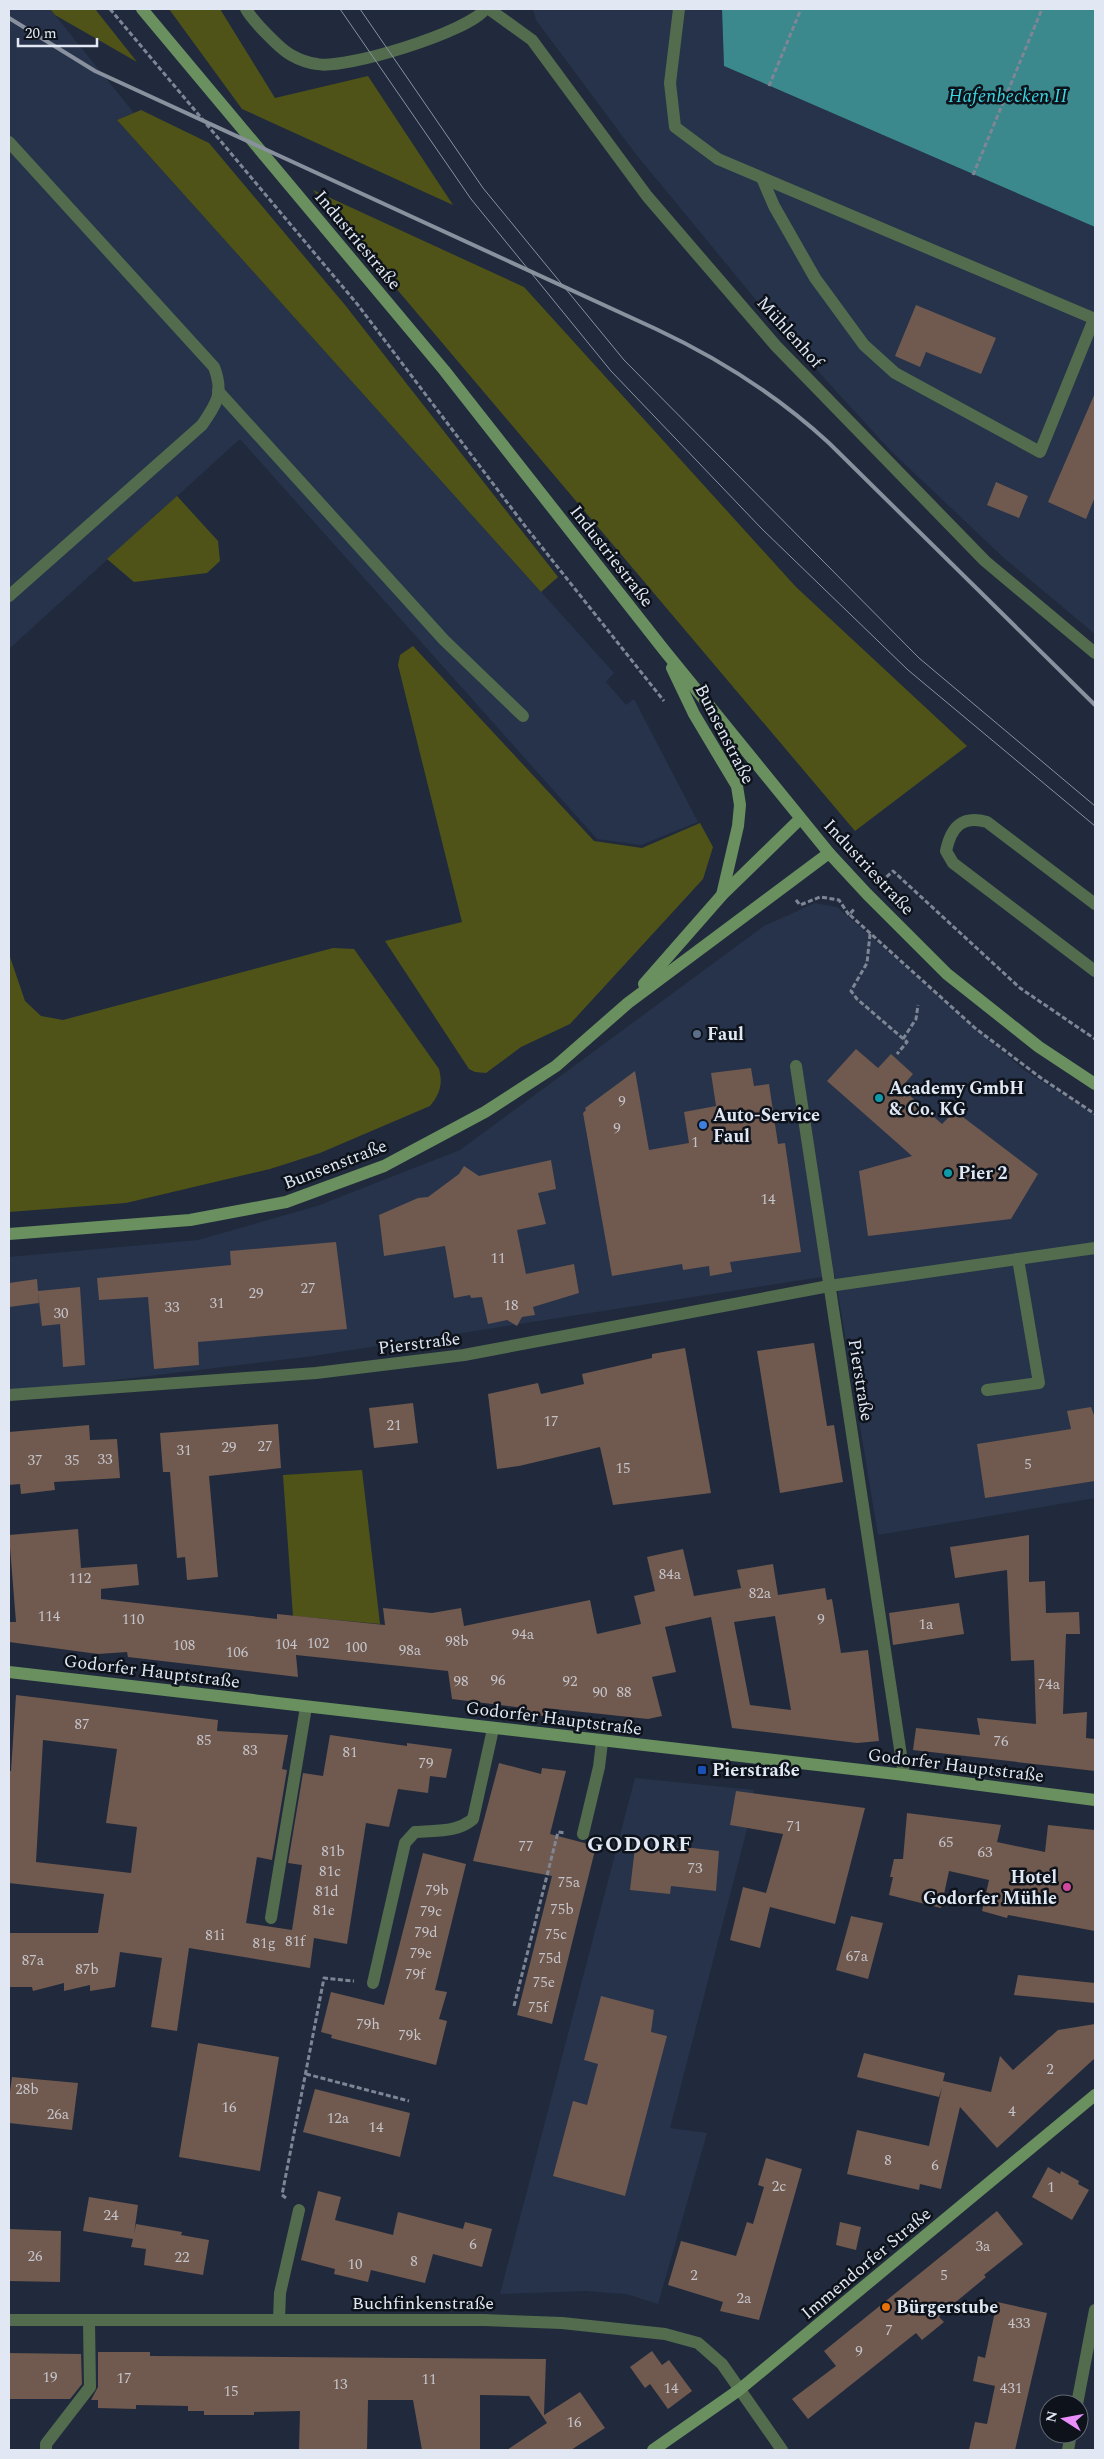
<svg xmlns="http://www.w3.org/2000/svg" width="1104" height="2459" font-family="Spectral,serif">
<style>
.built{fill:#26334a}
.green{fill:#4f5318}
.water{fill:#3b888d}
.building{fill:#70594e;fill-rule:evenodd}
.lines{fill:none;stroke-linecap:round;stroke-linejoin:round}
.path{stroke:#7e8695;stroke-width:3;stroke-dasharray:5 2.5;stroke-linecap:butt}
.lane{stroke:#536c4d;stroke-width:12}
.street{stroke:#536c4d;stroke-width:12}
.secondary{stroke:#69905e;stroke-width:12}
.tram{stroke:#89919f;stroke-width:1}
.rail{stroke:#89919f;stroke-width:4}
.service-dot{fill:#5c6f8a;stroke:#0e131b;stroke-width:2}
.culture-dot{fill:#0f9aa8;stroke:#0e131b;stroke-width:2}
.shop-dot{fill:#3f7fe0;stroke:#0e131b;stroke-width:2}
.transit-dot{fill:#1a4fb4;stroke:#0e131b;stroke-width:2}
.hotel-dot{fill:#d1479c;stroke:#0e131b;stroke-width:2}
.food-dot{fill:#e8710a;stroke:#0e131b;stroke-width:2}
.labels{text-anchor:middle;stroke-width:5;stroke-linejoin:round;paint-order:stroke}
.number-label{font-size:15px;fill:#c5c4ca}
.street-label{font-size:18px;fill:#e1e8f3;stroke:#0e131b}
.poi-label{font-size:18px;font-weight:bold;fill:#e1e8f3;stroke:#0e131b;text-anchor:start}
.water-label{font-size:19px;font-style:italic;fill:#3bd7e1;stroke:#0e131b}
.district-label{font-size:22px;font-weight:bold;letter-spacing:1px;fill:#e1e8f3;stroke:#0e131b}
</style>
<rect width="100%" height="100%" fill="#202a3c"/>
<!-- built -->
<g class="built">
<path d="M9,9H50L134,113L117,120L614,673L606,682L626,705L634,699L698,822L641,845L597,839L240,439L9,649Z"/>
<path d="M533,9H722L724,66L1095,227V634L1004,558L890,450L784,334L635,153L536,20Z"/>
<path d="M815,903L837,907L1025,1071L1095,1115V1498L878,1535L835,1275L313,1356L9,1393V1257L198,1240L317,1206L460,1150L764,926Z"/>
<path d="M635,1778L754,1790L747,1829L670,2128L707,2133L658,2304L626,2294L585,2291L500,2294Z"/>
</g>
<!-- green -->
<g class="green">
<path d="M50,9H95L137,62L55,15Z"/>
<path d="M169,9H220L275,98L368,76L453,205L242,109Z"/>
<path d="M141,110L209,143L345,305L558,577L541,592L117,120Z"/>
<path d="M313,190L524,287L796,587L967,746L855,831Z"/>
<path d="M177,496L218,541L220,561L207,573L134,582L107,559Z"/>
<path d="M413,646L594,841L642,848L700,823L713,847L703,879L570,1024L521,1047L486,1073L475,1072L469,1069L385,941L462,922L398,665L400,655Z"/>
<path d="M333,948L354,949L439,1069C443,1084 440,1094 430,1106L320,1153L270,1169L126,1203L9,1212V954L25,1001L41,1016L63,1020Z"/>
<path d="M362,1470L380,1624L293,1616L283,1475Z"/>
</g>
<!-- water -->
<path class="water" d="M722,9H1095V227L724,66Z"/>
<!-- building -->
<g class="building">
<path d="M916,305L996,338L981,374L926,352L920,367L895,356Z"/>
<path d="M1095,393V497L1086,519L1048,502Z"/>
<path d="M996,482L1028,496L1019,518L987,505Z"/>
<path d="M856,1049L878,1068L891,1054L913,1074L901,1088L942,1124L955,1111L1038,1174L1011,1219L868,1236L859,1171L912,1156L827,1081Z"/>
<path d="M751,1068L754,1086L769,1084L778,1144L785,1143L801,1252L730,1262L732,1272L710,1276L709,1266L683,1270L682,1264L612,1276L583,1113L586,1110L585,1108L635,1071L649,1150L689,1143L684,1112L716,1106L711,1073Z"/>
<path d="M551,1160L556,1189L538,1193L546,1224L517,1230L526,1274L574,1264L579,1293L533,1307L535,1315L522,1317L517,1326L507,1320L488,1324L482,1297L471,1298L470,1295L454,1298L445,1246L384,1256L379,1215L418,1198L428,1197L459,1174L464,1166L479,1176Z"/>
<path d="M336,1242L347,1329L198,1342L199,1365L154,1369L148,1297L99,1300L97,1278L231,1265L230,1251Z"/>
<path d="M37,1279L38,1291L80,1287L85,1365L63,1367L60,1324L42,1326L38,1292L39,1303L9,1307V1283Z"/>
<path d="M814,1343L827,1426L834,1425L843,1482L780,1493L757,1351Z"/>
<path d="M685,1348L711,1493L613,1505L600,1447L519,1466L497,1469L488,1394L538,1383L541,1394L584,1384L582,1374L652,1358V1354Z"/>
<path d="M413,1403L418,1443L374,1448L369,1408Z"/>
<path d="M1091,1407L1095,1418V1481L985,1498L977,1444L1071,1429L1067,1411Z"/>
<path d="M278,1424L281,1468L209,1476L218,1577L187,1580L185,1557L177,1558L170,1472H163L160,1433Z"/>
<path d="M89,1425L90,1440L117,1439L120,1478L54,1482L55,1490L21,1494L20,1484L9,1485V1432Z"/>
<path d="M78,1529L81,1568L137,1564L139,1585L101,1589V1599L277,1619V1614L385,1625L383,1608L432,1613L461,1608L464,1626L590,1600L597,1634L641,1624L634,1596L655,1591L647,1557L683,1549L694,1596L741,1588L737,1570L773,1564L778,1595L825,1588L827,1600L832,1599L841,1653L868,1650L879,1741L857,1743L732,1728L711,1617L665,1627L676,1672L652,1677L662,1716L648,1719L545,1708L544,1716L524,1714V1708L452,1699L448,1671L296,1655L298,1677L128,1657L127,1652L98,1654L9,1642V1622H16L9,1535ZM775,1616L791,1710L750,1705L734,1622Z"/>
<path d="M1029,1535V1582L1045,1581L1046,1613L1079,1612L1080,1634H1066L1063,1714L1087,1712L1086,1738L1095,1739V1771L913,1750L916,1728L980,1735L977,1718L1036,1724L1034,1660L1011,1661L1007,1570L955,1578L950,1547Z"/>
<path d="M959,1603L964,1634L893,1645L889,1613Z"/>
<path d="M16,1695L218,1720L217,1731L288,1735L282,1769L287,1770L272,1860L257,1857L246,1923L292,1930L302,1865L288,1863L303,1773L323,1776L330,1735L407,1746V1743L452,1749L446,1778L430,1776L428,1793L398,1789L389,1827L366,1823L347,1944L314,1938L310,1968L189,1948L177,2031L151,2027L162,1958L120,1952L115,1987L90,1991V1985L64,1991V1983L33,1991L32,1987H9V1933H98L104,1894L9,1883V1771H11ZM43,1740L117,1749L106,1823L137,1827L131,1873L36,1862Z"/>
<path d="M499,1763L541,1774L542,1768L566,1771L550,1834L596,1846L552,2024L517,2015L552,1876L473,1861Z"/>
<path d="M736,1791L865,1808L835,1924L770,1907L760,1948L730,1940L743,1887L766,1893L783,1834L730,1825Z"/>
<path d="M907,1813L1001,1825L997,1842L1045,1852L1048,1825L1095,1830V1931L1008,1915L1007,1918L982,1911L989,1880L949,1871L941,1908L889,1895L893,1877H890L894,1859H903Z"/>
<path d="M675,1846L719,1851L716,1891L671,1886L670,1894L630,1890L635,1847L674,1851Z"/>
<path d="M423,1853L466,1864L435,1990L447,1992L439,2019L447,2021L436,2065L331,2038L332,2035L321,2032L331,1992L384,2005Z"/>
<path d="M851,1916L883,1923L868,1979L836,1970Z"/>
<path d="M1018,1975L1095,1983V2003L1014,1995Z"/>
<path d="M601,1996L654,2010L651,2032L667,2036L625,2196L553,2176L573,2101L587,2105L598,2064L584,2060Z"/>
<path d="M1095,2024V2058L997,2148L960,2107L941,2189L920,2184L919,2190L847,2174L857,2130L929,2146L942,2087L939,2097L857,2077L864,2053L945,2073L943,2081L991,2092L1000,2056L1013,2070L1058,2030Z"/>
<path d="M198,2043L279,2057L260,2171L179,2157Z"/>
<path d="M12,2077L78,2083L72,2130L9,2123V2099Z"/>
<path d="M315,2089L410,2113L400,2157L303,2132Z"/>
<path d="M766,2158L802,2169L759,2320L720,2311L723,2302L668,2285L681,2241L736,2256L747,2222L753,2224L764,2187L758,2185Z"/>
<path d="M1048,2167L1060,2174L1061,2171L1079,2181L1078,2184L1089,2190L1072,2220L1032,2197Z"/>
<path d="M318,2191L341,2197L335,2220L393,2235L398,2212L463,2229L465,2222L492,2229L482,2267L433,2254L425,2283L371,2270L368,2282L334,2274L335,2269L301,2260Z"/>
<path d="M89,2197L138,2205L134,2234L136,2224L182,2232L181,2235L209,2240L203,2275L144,2265L146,2249L131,2247L133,2239L83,2231Z"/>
<path d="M997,2211L1023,2244L984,2275L986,2277L945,2311L939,2317L944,2322L922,2340L916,2333L808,2419L792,2399L836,2366L824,2351Z"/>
<path d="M840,2222L861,2227L856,2250L836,2245Z"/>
<path d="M9,2229L61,2231L60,2282L9,2281Z"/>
<path d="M997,2302L1047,2313L1015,2450H969L975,2422L987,2424L995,2386L973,2381L978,2356L985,2358Z"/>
<path d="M652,2351L662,2365L669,2360L692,2391L668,2409L650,2384L645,2388L630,2367Z"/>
<path d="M98,2352H150V2356L546,2359L544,2415L580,2392L605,2428L571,2450H507L547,2423L529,2396L480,2395V2450H422L413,2400H368L367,2450H299L300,2411L254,2412V2415H204V2411H188V2406L136,2405V2409L98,2408V2400H91L98,2387Z"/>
<path d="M9,2353L81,2354L82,2384L70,2399H9Z"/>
</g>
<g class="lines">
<!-- path -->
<g class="path">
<path d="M110,9L358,305L525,526L664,701"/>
<path d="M769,86L801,9"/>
<path d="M973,175L1042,9"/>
<path d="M881,882L893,871L1020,988L1095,1039"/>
<path d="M796,900L800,905L820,897L839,900L849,915L855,908"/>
<path d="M850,915L975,1028L1041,1078L1095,1114"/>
<path d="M870,934L867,963L851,991L857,999L907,1042L897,1054"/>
<path d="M903,1039L916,1019L918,1005"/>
<path d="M514,2006L558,1832L565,1833"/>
<path d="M306,2074L409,2101"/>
<path d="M286,2198L282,2195L324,1978L354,1981"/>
</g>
<!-- lane -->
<g class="lane">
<path d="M679,9L670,83L675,127L718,159L1095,319"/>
<path d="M9,142L214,367C224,393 217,403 202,425L9,596"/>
<path d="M762,178L774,206L815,278L864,345L895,373L1040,452L1094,319"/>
<path d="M218,391L444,640L523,716"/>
<path d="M1095,904L987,822C962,815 951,827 946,851L953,863L1095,971"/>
<path d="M796,1066L904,1775"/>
<path d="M987,1390L1039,1383L1018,1259"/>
<path d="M583,1834L599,1767L602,1742"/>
<path d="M271,1918L306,1707"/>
<path d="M373,1983L405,1843L415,1832C437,1830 456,1833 473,1819L493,1729"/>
<path d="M279,2320L280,2293L299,2210"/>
<path d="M46,2450V2444L90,2387L89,2321"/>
</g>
<!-- street -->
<g class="street">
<path d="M246,9C252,20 280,49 291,55C298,59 309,63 317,64C344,70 469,32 485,9"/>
<path d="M489,9L532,40L647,196L776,346L985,561L1095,653"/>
<path d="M9,1395L316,1373L464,1355L829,1286L1095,1248"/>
<path d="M9,2320H484L562,2323L665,2334L698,2343L722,2364L782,2450"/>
<path d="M1077,2404L1095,2310"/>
<path d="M1068,2450L1071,2434"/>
</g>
<!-- secondary -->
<g class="secondary">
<path d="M142,9L444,370L664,650L829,853L867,894L947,974L1039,1047L1095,1084"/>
<path d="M672,668L694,714L737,786L740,805L738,826L722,895"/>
<path d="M644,984L722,895L800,819"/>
<path d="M9,1234L190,1220L286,1202L384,1166L485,1112L556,1066L628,1003L829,853"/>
<path d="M9,1672L896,1774L1095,1800"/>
<path d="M653,2450L739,2390L1095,2095"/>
</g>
<!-- tram -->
<g class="tram">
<path d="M340,9L471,199L611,371L762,529L908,670L1095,826"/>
<path d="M360,9L483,188L624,360L919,658L1095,806"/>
</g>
<!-- rail -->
<path class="rail" d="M9,18L95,71L656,329C720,359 777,395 829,443L1095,705"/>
</g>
<!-- markers -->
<circle class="service-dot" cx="697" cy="1034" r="5"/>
<g class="culture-dot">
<circle cx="879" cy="1098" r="5"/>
<circle cx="948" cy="1173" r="5"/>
</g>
<circle class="shop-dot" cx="703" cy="1125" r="5"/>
<rect class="transit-dot" x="697" y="1765" width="10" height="10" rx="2.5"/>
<circle class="hotel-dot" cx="1067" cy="1887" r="5"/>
<circle class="food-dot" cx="886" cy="2307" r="5"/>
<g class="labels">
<!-- number labels -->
<g class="number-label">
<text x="622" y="1106">9</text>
<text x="617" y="1133">9</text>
<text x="695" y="1147">1</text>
<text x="768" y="1204">14</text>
<text x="498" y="1263">11</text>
<text x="308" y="1293">27</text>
<text x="256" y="1298">29</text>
<text x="217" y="1308">31</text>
<text x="511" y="1310">18</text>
<text x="172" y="1312">33</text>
<text x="61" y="1318">30</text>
<text x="551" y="1426">17</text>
<text x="394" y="1430">21</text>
<text x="265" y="1451">27</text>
<text x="229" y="1452">29</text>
<text x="184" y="1455">31</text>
<text x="105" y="1464">33</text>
<text x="35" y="1465">37</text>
<text x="72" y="1465">35</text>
<text x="1028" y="1469">5</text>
<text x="623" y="1473">15</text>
<text x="670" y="1579">84a</text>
<text x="80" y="1583">112</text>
<text x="760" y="1598">82a</text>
<text x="49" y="1621">114</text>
<text x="133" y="1624">110</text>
<text x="821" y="1624">9</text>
<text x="926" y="1629">1a</text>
<text x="523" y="1639">94a</text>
<text x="457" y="1646">98b</text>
<text x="318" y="1648">102</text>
<text x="286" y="1649">104</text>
<text x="184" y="1650">108</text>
<text x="356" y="1652">100</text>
<text x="410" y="1655">98a</text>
<text x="237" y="1657">106</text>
<text x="498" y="1685">96</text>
<text x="461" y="1686">98</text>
<text x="570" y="1686">92</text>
<text x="1049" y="1689">74a</text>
<text x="600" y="1697">90</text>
<text x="624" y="1697">88</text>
<text x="82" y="1729">87</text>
<text x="204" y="1745">85</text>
<text x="1001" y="1746">76</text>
<text x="250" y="1755">83</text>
<text x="350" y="1757">81</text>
<text x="426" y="1768">79</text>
<text x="794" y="1831">71</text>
<text x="946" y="1847">65</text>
<text x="526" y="1851">77</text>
<text x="333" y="1856">81b</text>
<text x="985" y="1857">63</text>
<text x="695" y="1873">73</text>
<text x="330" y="1876">81c</text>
<text x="569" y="1887">75a</text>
<text x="437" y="1895">79b</text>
<text x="327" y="1896">81d</text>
<text x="562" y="1914">75b</text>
<text x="324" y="1915">81e</text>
<text x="431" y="1916">79c</text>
<text x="426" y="1937">79d</text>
<text x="556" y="1939">75c</text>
<text x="215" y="1940">81i</text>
<text x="295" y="1946">81f</text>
<text x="264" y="1948">81g</text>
<text x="421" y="1958">79e</text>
<text x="857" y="1961">67a</text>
<text x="550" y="1963">75d</text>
<text x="33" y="1965">87a</text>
<text x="87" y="1974">87b</text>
<text x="415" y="1979">79f</text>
<text x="544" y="1987">75e</text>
<text x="538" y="2012">75f</text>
<text x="368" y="2029">79h</text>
<text x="410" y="2040">79k</text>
<text x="1050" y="2074">2</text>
<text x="27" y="2094">28b</text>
<text x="229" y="2112">16</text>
<text x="1012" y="2116">4</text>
<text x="58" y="2119">26a</text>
<text x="338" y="2123">12a</text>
<text x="376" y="2132">14</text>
<text x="888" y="2165">8</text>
<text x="935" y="2170">6</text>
<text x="779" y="2191">2c</text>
<text x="1051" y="2192">1</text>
<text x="111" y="2220">24</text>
<text x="473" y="2249">6</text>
<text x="983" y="2251">3a</text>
<text x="35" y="2261">26</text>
<text x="182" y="2262">22</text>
<text x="414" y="2266">8</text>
<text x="355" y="2269">10</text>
<text x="694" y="2280">2</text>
<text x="944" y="2280">5</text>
<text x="744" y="2303">2a</text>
<text x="1019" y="2328">433</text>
<text x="889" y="2335">7</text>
<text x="859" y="2356">9</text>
<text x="50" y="2382">19</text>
<text x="124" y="2383">17</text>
<text x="429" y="2384">11</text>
<text x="340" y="2389">13</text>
<text x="671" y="2393">14</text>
<text x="1011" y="2393">431</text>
<text x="231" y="2396">15</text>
<text x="574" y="2427">16</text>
</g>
<!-- street labels -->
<g class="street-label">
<text transform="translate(358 240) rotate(50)" y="6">Industriestraße</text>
<text transform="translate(790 332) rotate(48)" y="6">Mühlenhof</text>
<text transform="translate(612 556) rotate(52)" y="6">Industriestraße</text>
<text transform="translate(725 734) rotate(63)" y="6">Bunsenstraße</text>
<text transform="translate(869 867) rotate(47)" y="6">Industriestraße</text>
<text transform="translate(335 1164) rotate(-21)" y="6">Bunsenstraße</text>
<text transform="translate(419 1343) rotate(-7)" y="6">Pierstraße</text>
<text transform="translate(861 1380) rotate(81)" y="6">Pierstraße</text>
<text transform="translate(152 1671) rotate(7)" y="6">Godorfer Hauptstraße</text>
<text transform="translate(554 1718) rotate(7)" y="6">Godorfer Hauptstraße</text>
<text transform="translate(956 1765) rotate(7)" y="6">Godorfer Hauptstraße</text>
<text transform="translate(866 2263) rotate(-40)" y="6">Immendorfer Straße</text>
<text x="423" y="2309">Buchfinkenstraße</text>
</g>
<!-- poi labels -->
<g class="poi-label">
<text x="707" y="1040">Faul</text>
<text x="889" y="1094">Academy GmbH<tspan x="889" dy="21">&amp; Co. KG</tspan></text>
<text x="713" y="1121">Auto-Service<tspan x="713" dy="21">Faul</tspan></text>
<text x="958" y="1179">Pier 2</text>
<text x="712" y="1776">Pierstraße</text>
<text x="1057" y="1883" text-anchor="end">Hotel<tspan x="1057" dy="21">Godorfer Mühle</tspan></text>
<text x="896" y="2313">Bürgerstube</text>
</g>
<!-- water labels -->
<g class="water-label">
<text x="1008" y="102">Hafenbecken II</text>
</g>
<!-- district labels -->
<g class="district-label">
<text x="640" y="1851">GODORF</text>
</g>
</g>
<!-- border -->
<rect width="1104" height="2459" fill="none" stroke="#e1e8f3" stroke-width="20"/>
<!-- north arrow -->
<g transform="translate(1064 2419) rotate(281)"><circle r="24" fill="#0e131b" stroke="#626871"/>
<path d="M0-4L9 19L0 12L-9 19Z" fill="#ea8dfd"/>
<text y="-8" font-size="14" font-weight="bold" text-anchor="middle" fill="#e1e8f3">N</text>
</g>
<!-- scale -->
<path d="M18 38v8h79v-8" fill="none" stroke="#e1e8f3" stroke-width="2.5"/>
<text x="25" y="38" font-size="15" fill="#e1e8f3" stroke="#0e131b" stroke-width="4" paint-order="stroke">20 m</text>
</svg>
